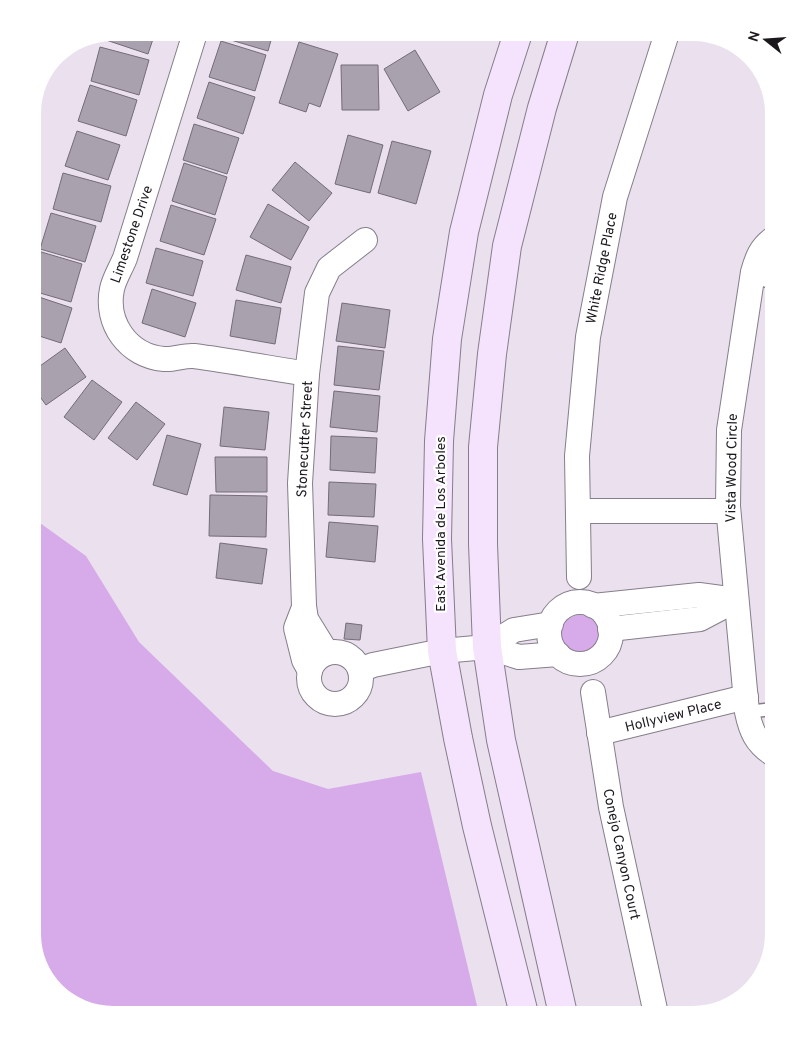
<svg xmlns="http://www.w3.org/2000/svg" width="806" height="1047" font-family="Overpass,sans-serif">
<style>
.green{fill:#d7aae9}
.building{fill:#aaa1ae;stroke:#746c78}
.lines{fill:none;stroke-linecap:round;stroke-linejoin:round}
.service-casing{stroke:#867e8a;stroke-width:15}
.minor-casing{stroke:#867e8a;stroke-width:26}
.secondary-casing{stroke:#867e8a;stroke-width:30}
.service{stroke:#fff;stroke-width:12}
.minor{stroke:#fff;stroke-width:24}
.secondary{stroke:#f5e2fd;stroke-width:28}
.labels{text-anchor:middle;stroke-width:4.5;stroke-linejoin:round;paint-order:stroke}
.street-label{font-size:14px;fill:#1b181d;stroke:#fff}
</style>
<rect width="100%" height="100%" fill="#eae0ee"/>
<!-- green -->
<g class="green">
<path d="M33,518L86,556L139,642L273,771L328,789L421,772L479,1014H109L73,1004L46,978L33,933Z"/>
<circle cx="580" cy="634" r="19"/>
</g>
<!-- building -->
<g class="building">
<path d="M114,32L155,33L148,54L103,39L104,36Z"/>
<path d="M225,33H273L268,51L224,38Z"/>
<path d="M428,33H456L454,39Z"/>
<path d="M221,41L266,55L255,91L209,77Z"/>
<path d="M299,42L338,54L320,107L309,103L306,112L279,103Z"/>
<path d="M100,47L149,60L139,95L91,81Z"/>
<path d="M415,50L440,92L408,111L384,69Z"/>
<path d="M341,65H378L379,110H342Z"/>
<path d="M209,82L255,97L243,134L197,118Z"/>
<path d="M90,85L137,100L126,136L78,121Z"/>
<path d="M194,124L239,138L227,174L183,160Z"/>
<path d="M77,131L120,145L108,180L65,166Z"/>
<path d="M348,135L383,145L370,193L335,184Z"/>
<path d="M392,141L431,151L416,204L378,193Z"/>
<path d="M295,162L332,193L309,221L272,190Z"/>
<path d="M184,163L227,177L215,215L172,201Z"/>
<path d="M63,173L111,186L101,222L53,209Z"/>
<path d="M268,204L309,227L291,260L250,237Z"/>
<path d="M171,205L216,219L204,255L160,241Z"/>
<path d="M51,213L96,226L85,262L40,249Z"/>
<path d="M156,248L203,261L193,296L146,283Z"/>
<path d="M38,251L82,264L71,302L33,291V271Z"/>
<path d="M246,255L291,267L281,303L236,290Z"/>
<path d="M152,289L196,303L185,337L142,323Z"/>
<path d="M33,295L72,308L61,343L33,334Z"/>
<path d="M236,300L281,308L275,344L230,336Z"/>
<path d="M342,303L390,310L385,348L336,341Z"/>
<path d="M338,346L384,351L379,390L334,385Z"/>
<path d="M65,348L86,377L46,405L33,387V371Z"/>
<path d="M92,380L122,402L94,440L64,417Z"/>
<path d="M334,391L380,396L377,432L330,427Z"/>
<path d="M136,402L165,424L137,460L108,438Z"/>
<path d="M224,407L269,412L265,450L220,446Z"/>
<path d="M167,435L201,444L187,495L153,485Z"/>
<path d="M331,436L377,438L375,473L330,470Z"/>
<path d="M215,457H267V492H216Z"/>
<path d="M329,482L376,484L374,517L328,515Z"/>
<path d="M210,495L267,496L266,537L209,536Z"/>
<path d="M329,522L378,526L375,562L326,557Z"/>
<path d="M220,543L267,549L262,584L216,578Z"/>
<path d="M346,623L362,625L360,640L344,639Z"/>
</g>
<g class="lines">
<defs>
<g id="service">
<path d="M752,276L773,283"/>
<path d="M747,712L773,709"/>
</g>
<g id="minor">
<path d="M195,33L125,258C121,268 114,279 112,289C105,323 128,356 164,359C174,360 184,355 194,356C232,361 269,368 307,374"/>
<path d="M578,511H728"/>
<path d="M579,577L577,456L588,337L615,197L667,33"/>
<circle cx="580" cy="633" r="31"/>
<path d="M593,606L699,595L736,600"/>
<path d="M303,610L296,628L304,660L310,671"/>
<path d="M610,629L700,619L736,600"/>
<path d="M487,647L514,630L551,624"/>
<circle cx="335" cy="678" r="26"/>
<path d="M327,653L306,619L304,606L300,483L307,374L317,293L329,268L365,240"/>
<path d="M360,670L373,665L442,651L487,647L519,657L558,654"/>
<path d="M593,692L611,807L656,1014"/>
<path d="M599,733L746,697"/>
<path d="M773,754C756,743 751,731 747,712L728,506L729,430L753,272C757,258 761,247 773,239"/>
</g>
<g id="secondary">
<path d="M518,33L498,95L464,232L447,339L439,441L437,539L442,651L458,738L477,826L524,1014"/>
<path d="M563,1014L501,740L487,647L483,544V447L492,354L507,246L542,108L565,33"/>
</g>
</defs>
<!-- service casing -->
<use href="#service" class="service-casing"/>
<!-- minor casing -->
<use href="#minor" class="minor-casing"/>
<!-- secondary casing -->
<use href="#secondary" class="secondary-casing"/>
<!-- service -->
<use href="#service" class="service"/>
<!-- minor -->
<use href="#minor" class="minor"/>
<!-- secondary -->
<use href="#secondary" class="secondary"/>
</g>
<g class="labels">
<!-- street labels -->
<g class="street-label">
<text transform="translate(131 234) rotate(-71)" y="5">Limestone Drive</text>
<text transform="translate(601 268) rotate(-79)" y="5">White Ridge Place</text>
<text transform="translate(304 439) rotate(-87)" y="5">Stonecutter Street</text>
<text transform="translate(731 468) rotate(-89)" y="5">Vista Wood Circle</text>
<text transform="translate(440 524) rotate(-90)" y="5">East Avenida de Los Arboles</text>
<text transform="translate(673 715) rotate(-14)" y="5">Hollyview Place</text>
<text transform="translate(622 854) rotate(78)" y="5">Conejo Canyon Court</text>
</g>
</g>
<!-- crop -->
<path d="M0 0H806V1047H0ZM113 41H693A72 72 0 0 1 765 113V934A72 72 0 0 1 693 1006H113A72 72 0 0 1 41 934V113A72 72 0 0 1 113 41Z" fill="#fff" fill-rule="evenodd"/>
<!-- north arrow -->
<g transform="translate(766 40) rotate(287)" stroke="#ffffff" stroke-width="4" paint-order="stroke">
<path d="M0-4L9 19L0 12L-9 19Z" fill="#1b181d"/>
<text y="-8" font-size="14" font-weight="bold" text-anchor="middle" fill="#1b181d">N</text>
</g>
</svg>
